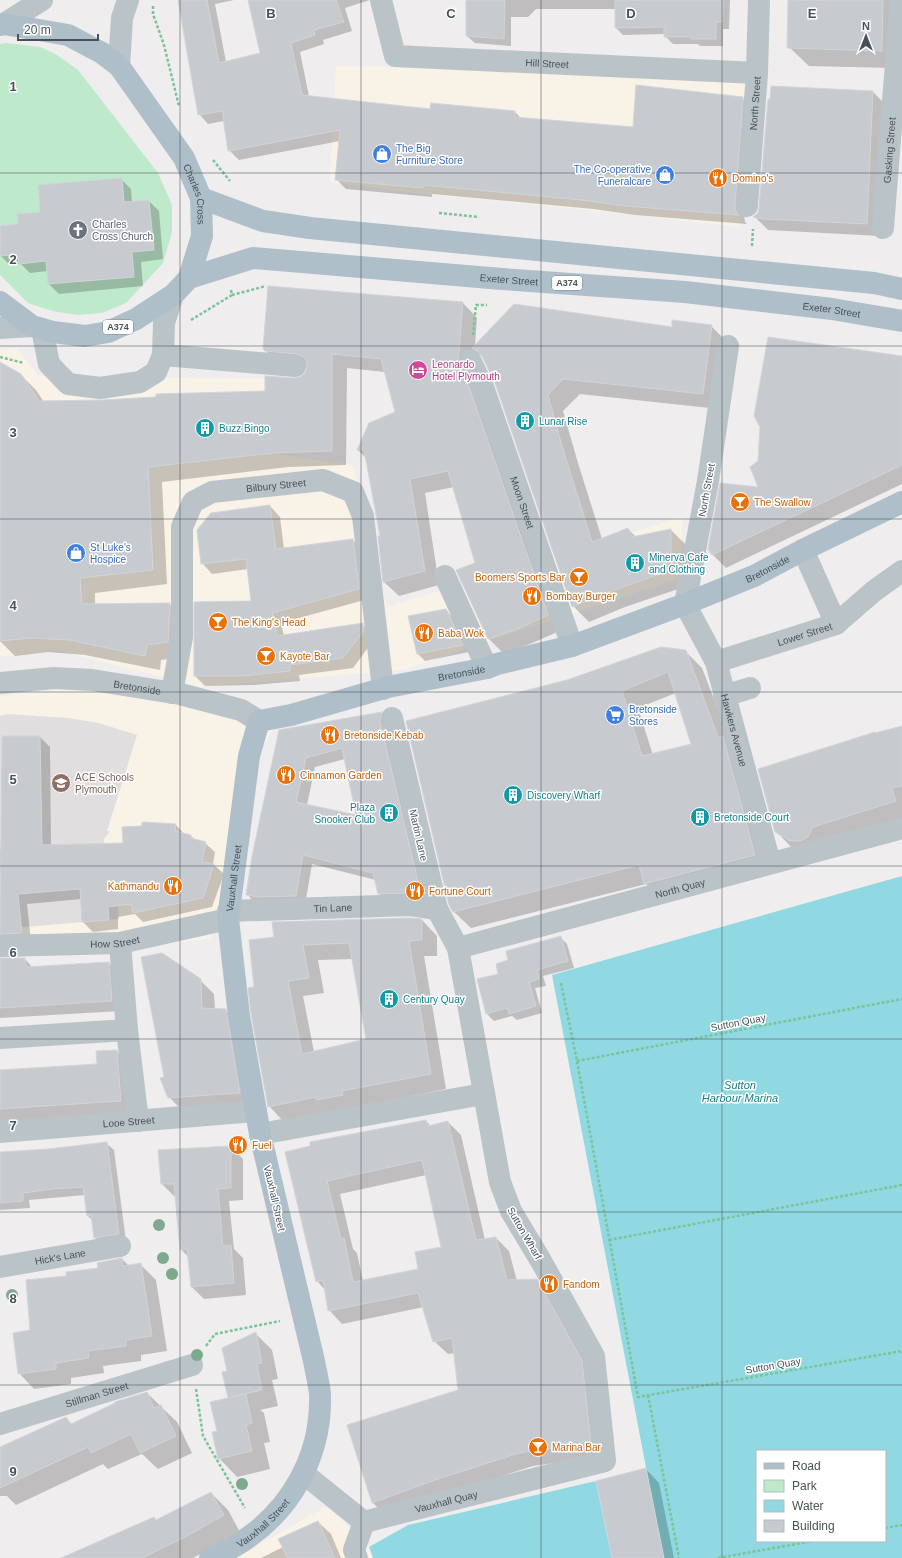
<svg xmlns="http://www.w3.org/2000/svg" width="902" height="1558" font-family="Helvetica,sans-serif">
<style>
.commercial{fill:#f9f2e7}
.education{fill:#e0dede}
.green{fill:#bfe9cb}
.water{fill:#90d9e2;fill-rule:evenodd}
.shadow{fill:#0003;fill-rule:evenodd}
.building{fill:#c7cbcf;stroke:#d1d4d8;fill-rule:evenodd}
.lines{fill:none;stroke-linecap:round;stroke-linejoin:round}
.path{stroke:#7ac498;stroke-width:2.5;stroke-dasharray:3 2;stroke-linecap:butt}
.minor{stroke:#b9c3c8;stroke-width:22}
.major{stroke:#afbfc9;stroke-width:22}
.tree{fill:#7da98e}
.grid{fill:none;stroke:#475258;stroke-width:1;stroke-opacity:0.55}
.labels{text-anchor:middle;stroke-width:3;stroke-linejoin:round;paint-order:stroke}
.shield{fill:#fff;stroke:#7e868a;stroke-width:1}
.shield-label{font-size:9px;font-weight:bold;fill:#475258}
.street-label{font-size:10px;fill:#475258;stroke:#fff}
.shop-label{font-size:10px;fill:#366cbe;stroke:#fff;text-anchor:start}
.food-label{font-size:10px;fill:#c56008;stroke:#fff;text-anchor:start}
.worship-label{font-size:10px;fill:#5b616d;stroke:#fff;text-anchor:start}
.hotel-label{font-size:10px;fill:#b23c85;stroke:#fff;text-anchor:start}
.culture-label{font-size:10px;fill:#0d838f;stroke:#fff;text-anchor:start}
.education-label{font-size:10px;fill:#785e54;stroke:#fff;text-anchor:start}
.water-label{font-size:11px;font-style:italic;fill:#197e8a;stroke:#fff}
.grid-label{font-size:13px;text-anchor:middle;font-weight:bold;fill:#475258;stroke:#fff;stroke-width:3;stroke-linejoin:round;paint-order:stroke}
</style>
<rect width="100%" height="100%" fill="#efeded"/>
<!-- commercial -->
<g class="commercial">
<path d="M336,66L750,77L739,227L580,209L422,194L330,182Z"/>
<path d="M17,348L38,376L265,379L266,453L353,465L387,607L682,517L681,578L402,670L201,687L56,650L0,657V350Z"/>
<path d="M72,688L152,697L277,725L262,749L255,775L234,903L210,938L129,949L0,951V696Z"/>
<path d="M327,1506L369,1547L373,1558H233L264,1542Z"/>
</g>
<!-- education -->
<path class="education" d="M8,714L68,718L99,723L137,735L107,831H110L104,839V845L114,844L119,919L0,929V716Z"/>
<!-- green -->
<path class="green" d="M7,43L40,47L57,55L78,70L158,173L172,205V232L163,263L126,303L102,313L77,315L52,311L28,303L0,275V44Z"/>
<!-- water -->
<g class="water">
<path d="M902,876V1558H664L656,1520L552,975ZM757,1451H885V1541H757Z"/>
<path d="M596,1481L612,1558H373L369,1547L408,1525Z"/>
</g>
<!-- shadow -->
<g class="shadow">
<path d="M178,0H234L215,4L226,62L261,54L250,0H370L345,8L352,31L323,40L324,44L300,52L309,96L431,110L432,104L515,112L522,119L634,128L742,98L752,107L744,215L745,222L747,224L635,215L593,209L432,194V197L346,189L336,179L340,141L239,160L229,150L224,121L208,124L199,114Z"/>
<path d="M467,0H730L729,29H723V46H700L698,44H673L665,36V34L623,35L616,28V9H536L528,17H511V46L475,43L467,36Z"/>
<path d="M792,0H897L893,68L809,66L790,48Z"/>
<path d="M873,92L886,105L880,236L768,230L755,217Z"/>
<path d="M121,179L131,189L132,203L149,201L159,211L163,259L141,262L143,286L59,294L49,284L48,271L30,273L21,264L10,265L0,255V227L19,225L42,213Z"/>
<path d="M463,303L477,318L475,346L673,328L711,326L727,342L719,409L580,394L563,411L578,463L602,539L628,529L636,537L671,530L687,546V586L625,607L589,622L573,606L496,382L484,359L475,349L472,378L562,630L530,644L503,653L488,638L476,564L454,487L425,493L439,585L399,596L384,582L381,536L367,459L358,450L396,413L385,372L347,368L346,465L288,467L162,482L167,584L95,593V605L169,604L184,619L183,657L161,660L160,670L85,655L48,652L15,656L0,641V363L21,375L36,390L44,402L102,401L266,392L300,378L306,374L308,368L281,365L264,349Z"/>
<path d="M902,357V484L726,568L713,555L709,548L759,488Z"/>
<path d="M270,506L280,517L284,549L353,540L363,550L368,599L281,623L284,636L362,624L373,634V641L353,668L299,675L300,681L254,685L205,686L195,676L252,602L248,569L212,574L202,563Z"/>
<path d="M446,610L453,618L469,652L425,661L418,654Z"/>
<path d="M685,651L702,668L732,746L771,872L662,901L646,884L471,928L453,911L407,722ZM676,693L692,745L653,755L638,708Z"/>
<path d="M381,713L391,722L429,903H388L379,893L376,880L312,864L305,905H257L248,895L280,731ZM345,759L357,817L307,805L315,767Z"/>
<path d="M902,727V823L794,850L776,831L876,734Z"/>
<path d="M40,737L50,747L51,846L124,844L143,827V823L176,825L185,835L191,836L195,840L205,843L215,852L213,864L224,874L212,907L143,922L135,914L118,917V929L93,932L83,922L81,899L27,904L31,942L0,948V851Z"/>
<path d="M422,920L437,936V956H424L446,1089L284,1122L269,1106L255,988L275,938ZM353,959L367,1040L314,1052L303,996L324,993L318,960Z"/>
<path d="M560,937L567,944L574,968L543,976L546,986L535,988L542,1013L517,1020L512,1016L494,1021L487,1014L478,980L500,974L510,961Z"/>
<path d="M0,959H25L33,968L109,963L118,973L121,1011L0,1018Z"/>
<path d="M200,980L214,994L215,1010H225L239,1023L253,1106L182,1110L169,1097L166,1078Z"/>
<path d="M116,1051L135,1069L139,1119L0,1129V1071L98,1065Z"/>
<path d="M426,1121L431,1126L448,1122L461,1135L485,1240L496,1238L509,1251L517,1281L536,1280L550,1294L595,1374L603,1456L533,1466L449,1493L386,1516L372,1502L459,1391L455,1353L448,1354L434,1341L424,1307L342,1324L329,1310L325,1290L317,1281L286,1153ZM426,1175L442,1248L419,1270L363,1281L357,1253L353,1249L340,1194Z"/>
<path d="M106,1143L114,1150L126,1241L102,1245L95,1237L93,1221L88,1216L85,1195L29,1200L30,1208L0,1210V1158L18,1152Z"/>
<path d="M231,1147L243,1159V1200L229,1201L234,1249L243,1258L246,1295L204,1299L192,1287L189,1258L181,1249L176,1196H174L162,1184Z"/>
<path d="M122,1259L129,1266L141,1265L156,1280L167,1351L141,1355V1361L103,1366L104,1373L71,1378V1384L34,1389L19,1373L32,1331L67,1277L99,1269Z"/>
<path d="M255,1333L272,1350L278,1379L272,1380L278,1406L260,1410L264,1413L270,1442L264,1443L270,1469L237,1477L219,1458L218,1432L230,1398L229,1397V1371Z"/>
<path d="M147,1393L177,1422L192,1453L158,1469L142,1454L108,1469L103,1464L16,1505L7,1496H0V1448L56,1432Z"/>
<path d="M646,1469L659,1483L674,1558H613Z"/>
<path d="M211,1493L228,1510L240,1532L193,1558H63L157,1521Z"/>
<path d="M318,1522L331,1534L341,1558H261L283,1547Z"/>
</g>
<!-- building -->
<g class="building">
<path d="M178,0H207L219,63L260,53L248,0H336L344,22L314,30L315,35L291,43L302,95L430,109L431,103L515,111L514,117L633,127L636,85L743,97L735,205L736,211L739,215L625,206L582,200L423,185V188L335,180L340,130L228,151L224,125L223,111L198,115Z"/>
<path d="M466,0H505L504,39L466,36Z"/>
<path d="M615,0H723L722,22H716V39H691V37H664V27L615,28Z"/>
<path d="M788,0H883L882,51L787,48Z"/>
<path d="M771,86L873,91L867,224L764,219L753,217L758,213L759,207L768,99H770Z"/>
<path d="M122,178L124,202L149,200L154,250L132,252L134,277L48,284L46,261L19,264L18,254L0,256V226L18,224L17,214L40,212L38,185Z"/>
<path d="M268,286L463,302L458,363L471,392L548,615L515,630L488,639L456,570L475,563L448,471L410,479L425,571L383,582L378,536H380L364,450H357L369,423L395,412L381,359L332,354V451L273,453L148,467L153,570L80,578L82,604L170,603L168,642L147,645L145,656L69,640L32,638L0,641V362L21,374L39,401L102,400L156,397V394L265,391V376L294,378L300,377L305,373L307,367L306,360L302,356L296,354L265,351L263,349Z"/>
<path d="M514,304L672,327V320L712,325L703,394L563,379L548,395L562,446L592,542L628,528L632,537L671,529V570L609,592L572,607L495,383L481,354L477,350L472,348Z"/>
<path d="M768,337L902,356V465L712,555L708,549L720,483L758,487L750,467L758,461L760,427L754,416Z"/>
<path d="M270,505L276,549L353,539L359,589L272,613L277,636L363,623L364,631L343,658L290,665V671L243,676H194V602L251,601L246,559L201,564L197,530L211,513Z"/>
<path d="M446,609L463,645L417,654L408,616Z"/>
<path d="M661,647L686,650L718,737L723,736L755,855L644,884L639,865L453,912L449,905L406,721L567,680ZM668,672L691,744L642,756L622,691Z"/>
<path d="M382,712L380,721L421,894L410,893L378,894L373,873L303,855L296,896L259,897L246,895L252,856L279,730ZM342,748L356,815L296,802L306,758Z"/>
<path d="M902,726V786L892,788L896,801L813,827L808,837L800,841H790L775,832L758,769L875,732V733Z"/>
<path d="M2,736H40L42,845L123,843L122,827L142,826V822L176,824L175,831L191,835V838L206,842L202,862L214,864L203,898L133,913L131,904L108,907L109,920L82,922L80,889L18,894L22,933L0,934Z"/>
<path d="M409,918L422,919V940L409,941L431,1074L342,1091L343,1095L316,1100V1097L268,1107L251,1014L248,988L254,987L249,940L274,937L272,922ZM349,943L366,1039L302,1054L288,981L309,978L303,945Z"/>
<path d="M561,936L568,961L537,970L539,979L529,982L536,1006L509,1014L507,1008L486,1014L477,979L498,974L496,964L508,960L506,951Z"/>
<path d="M162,953L201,979L202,1008L226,1009L240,1093L168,1098L160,1078L164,1077L141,957Z"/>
<path d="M0,958H25L26,967L109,962L112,1001L0,1008Z"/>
<path d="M117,1050L121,1101L0,1109V1070L97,1064L96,1051Z"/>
<path d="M426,1120L428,1126L448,1121L476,1240L496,1237L507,1280L537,1279L582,1360L591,1443L519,1453L435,1480L372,1503L347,1425L458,1390L452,1338L433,1342L418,1293L328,1311L323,1280L316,1282L285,1152L310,1146V1142ZM422,1160L441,1247L415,1252L418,1269L353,1282L344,1238L341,1239L327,1181Z"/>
<path d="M107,1142L119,1234L94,1238L91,1215L87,1216L83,1187L53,1189L23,1193V1201L0,1203V1152L49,1149Z"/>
<path d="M231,1146V1188L218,1189L223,1246L231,1245L234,1283L191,1287L187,1249L180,1250L174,1184H161L158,1150Z"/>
<path d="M122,1258L123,1266L141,1263L152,1336L126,1340V1346L88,1351L89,1358L56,1363V1369L18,1374L13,1333L30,1330L26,1280L66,1276V1272L98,1268L97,1263Z"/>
<path d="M256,1332L262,1363L257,1364L262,1390L228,1398L222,1372L227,1371L222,1348Z"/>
<path d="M147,1392L154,1408L161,1405L176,1436L140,1453L131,1434L91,1453L88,1447L0,1488V1447L66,1417L71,1424L115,1403V1402Z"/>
<path d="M246,1394L252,1423L246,1425L252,1451L218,1459L212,1432L217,1431L210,1402Z"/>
<path d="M646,1468L664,1558H612L596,1481Z"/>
<path d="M211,1492L224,1515L187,1536L142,1558H61L154,1517L156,1520Z"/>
<path d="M318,1521L335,1558H288L278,1539Z"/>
</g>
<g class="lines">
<!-- path -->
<g class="path">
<path d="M153,6V14L164,45L179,106"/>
<path d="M213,160L230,181"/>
<path d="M439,213L479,217"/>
<path d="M752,246L753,229"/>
<path d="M231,290L232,295L266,286"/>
<path d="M191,320L232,295"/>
<path d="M473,335L476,305H487"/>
<path d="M0,357L24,363"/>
<path d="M561,983L577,1061L638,1397L902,1351"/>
<path d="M577,1061L902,999"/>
<path d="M609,1240L902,1185"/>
<path d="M206,1346L215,1334L280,1321"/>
<path d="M196,1389L203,1436L245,1508"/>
<path d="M648,1395L679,1558"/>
<path d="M885,1528L902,1525"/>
<path d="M718,1558L813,1541"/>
</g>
<!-- minor -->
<g class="minor">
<path id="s1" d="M381,0L395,56L757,73"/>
<path d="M4,24L42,0"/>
<path d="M119,66L122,18L128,0"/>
<path id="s2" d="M747,206L757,73L759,0"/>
<path id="s3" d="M883,228L901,0"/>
<path d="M0,328L32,326"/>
<path d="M42,329L49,364L68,384L100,388L140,382L156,372L163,355L164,323L173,295"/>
<path id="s4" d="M728,346L708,481L685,604L716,662L770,863"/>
<path d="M163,355L295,366"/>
<path id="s5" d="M470,360L483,387L572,646"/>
<path d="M803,550L836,624"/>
<path d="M445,576L487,668"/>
<path id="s6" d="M716,662L836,624L874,591L902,571"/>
<path id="s7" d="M0,683L54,678L92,680L180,694L241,710L259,721"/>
<path id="s8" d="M172,693L182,637V527L193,502L212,492L323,480L353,492L363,516L383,689"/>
<path d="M724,696L750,688"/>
<path id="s9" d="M228,911L410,905L437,909"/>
<path d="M120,943L127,1030L138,1121"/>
<path id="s10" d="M0,946L120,943L228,919"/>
<path id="s11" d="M458,948L902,828"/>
<path d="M0,1038L127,1030"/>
<path id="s12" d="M0,1132L256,1111"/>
<path d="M260,1134L483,1094"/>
<path id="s13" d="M0,1267L120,1246"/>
<path id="s14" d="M0,1424L192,1365"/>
<path id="s15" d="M303,1473L364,1522L605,1461L594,1356L541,1261L511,1211L500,1182L458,948L437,909L392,718"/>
<path d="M357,1558L354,1550L364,1522"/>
</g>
<!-- major -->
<g class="major">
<path id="s16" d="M0,25L4,24L68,35L102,53L119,66L184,158L201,198L202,236L189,278L173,295L136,319L108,332L85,336L53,332L32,326L0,302"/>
<path d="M201,198L263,221L310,228L874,283L902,289"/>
<path id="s17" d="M189,278L253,258L502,279L685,292L832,309L902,321"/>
<path id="s18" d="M210,1558C218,1554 227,1551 235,1546C289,1514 322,1458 320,1394C319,1384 316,1372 314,1361L260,1134L239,1016L228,919L249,756L259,721L291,715L388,687L487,668L497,664L572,646L685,604L754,576L803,550L902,502"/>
</g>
</g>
<!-- trees -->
<g class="tree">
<circle cx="159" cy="1225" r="6"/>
<circle cx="163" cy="1258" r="6"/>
<circle cx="172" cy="1274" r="6"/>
<circle cx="12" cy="1295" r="6"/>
<circle cx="197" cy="1355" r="6"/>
<circle cx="242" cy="1484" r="6"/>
</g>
<!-- grid -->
<path class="grid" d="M180,0V1558M361,0V1558M541,0V1558M722,0V1558M0,173H902M0,346H902M0,519H902M0,692H902M0,866H902M0,1039H902M0,1212H902M0,1385H902"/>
<!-- icons -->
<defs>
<symbol id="shop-disc" viewBox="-11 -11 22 22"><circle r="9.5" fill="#3f7fe0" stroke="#fff"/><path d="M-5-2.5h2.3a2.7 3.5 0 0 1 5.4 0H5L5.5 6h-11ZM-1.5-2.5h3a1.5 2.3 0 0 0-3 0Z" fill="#fff"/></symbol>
<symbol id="restaurant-disc" viewBox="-11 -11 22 22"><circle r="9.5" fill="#e8710a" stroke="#fff"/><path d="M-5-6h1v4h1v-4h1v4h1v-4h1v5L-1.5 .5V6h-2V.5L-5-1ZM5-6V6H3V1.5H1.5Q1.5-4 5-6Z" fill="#fff"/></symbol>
<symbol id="church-disc" viewBox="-11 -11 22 22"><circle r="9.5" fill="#6b7280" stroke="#fff"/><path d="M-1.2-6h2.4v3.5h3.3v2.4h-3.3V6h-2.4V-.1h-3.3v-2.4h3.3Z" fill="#fff"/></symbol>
<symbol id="hotel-disc" viewBox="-11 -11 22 22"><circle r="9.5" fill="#d1479c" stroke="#fff"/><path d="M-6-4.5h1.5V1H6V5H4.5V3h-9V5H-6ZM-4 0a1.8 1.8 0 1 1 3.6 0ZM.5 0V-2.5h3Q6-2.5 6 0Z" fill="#fff"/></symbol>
<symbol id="building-disc" viewBox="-11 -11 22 22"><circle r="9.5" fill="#0f9aa8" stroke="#fff"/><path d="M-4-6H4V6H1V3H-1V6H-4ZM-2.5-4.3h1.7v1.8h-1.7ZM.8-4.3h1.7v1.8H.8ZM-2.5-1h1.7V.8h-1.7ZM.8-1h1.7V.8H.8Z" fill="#fff"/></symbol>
<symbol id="bar-disc" viewBox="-11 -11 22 22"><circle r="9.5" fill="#e8710a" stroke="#fff"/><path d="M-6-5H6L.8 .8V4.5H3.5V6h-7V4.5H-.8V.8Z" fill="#fff"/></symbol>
<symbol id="supermarket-disc" viewBox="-11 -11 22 22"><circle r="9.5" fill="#3f7fe0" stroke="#fff"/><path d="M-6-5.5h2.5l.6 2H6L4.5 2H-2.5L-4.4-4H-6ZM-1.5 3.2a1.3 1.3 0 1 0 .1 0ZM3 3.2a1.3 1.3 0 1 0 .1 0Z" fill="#fff"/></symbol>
<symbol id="school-disc" viewBox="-11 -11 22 22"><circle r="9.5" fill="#8d6e63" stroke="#fff"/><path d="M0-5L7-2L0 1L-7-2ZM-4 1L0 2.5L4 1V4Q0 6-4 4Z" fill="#fff"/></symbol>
</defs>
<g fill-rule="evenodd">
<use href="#shop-disc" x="371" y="143" width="22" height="22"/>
<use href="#shop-disc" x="654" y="164" width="22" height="22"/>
<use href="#restaurant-disc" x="707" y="167" width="22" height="22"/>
<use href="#church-disc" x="67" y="219" width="22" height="22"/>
<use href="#hotel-disc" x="407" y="359" width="22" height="22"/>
<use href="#building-disc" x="514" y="410" width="22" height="22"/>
<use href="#building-disc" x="194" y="417" width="22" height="22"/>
<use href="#bar-disc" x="729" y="491" width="22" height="22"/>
<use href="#shop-disc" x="65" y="542" width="22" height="22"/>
<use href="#building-disc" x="624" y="552" width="22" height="22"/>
<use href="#bar-disc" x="568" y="566" width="22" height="22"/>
<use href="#restaurant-disc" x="521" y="585" width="22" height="22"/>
<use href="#bar-disc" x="207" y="611" width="22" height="22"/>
<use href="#restaurant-disc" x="413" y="622" width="22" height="22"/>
<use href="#bar-disc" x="255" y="645" width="22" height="22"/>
<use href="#supermarket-disc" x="604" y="704" width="22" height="22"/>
<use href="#restaurant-disc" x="319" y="724" width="22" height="22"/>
<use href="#restaurant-disc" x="275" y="764" width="22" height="22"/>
<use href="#school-disc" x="50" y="772" width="22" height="22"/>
<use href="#building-disc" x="502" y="784" width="22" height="22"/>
<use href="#building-disc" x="378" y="802" width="22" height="22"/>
<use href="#building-disc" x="689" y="806" width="22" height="22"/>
<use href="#restaurant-disc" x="162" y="875" width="22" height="22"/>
<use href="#restaurant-disc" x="404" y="880" width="22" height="22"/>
<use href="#building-disc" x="378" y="988" width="22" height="22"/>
<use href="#restaurant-disc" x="227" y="1134" width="22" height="22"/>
<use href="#restaurant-disc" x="538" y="1273" width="22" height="22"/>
<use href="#bar-disc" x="527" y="1436" width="22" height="22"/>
</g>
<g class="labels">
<!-- shield labels -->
<g class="shield">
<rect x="552" y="276" width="30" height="14" rx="3"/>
<rect x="103" y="320" width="30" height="14" rx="3"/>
</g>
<g class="shield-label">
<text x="567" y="286">A374</text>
<text x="118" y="330">A374</text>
</g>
<!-- street labels -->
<g class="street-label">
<text dy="4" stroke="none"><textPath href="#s1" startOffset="210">Hill Street</textPath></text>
<text dy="4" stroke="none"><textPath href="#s2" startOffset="103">North Street</textPath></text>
<text dy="4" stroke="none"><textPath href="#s3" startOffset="78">Gasking Street</textPath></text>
<text dy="4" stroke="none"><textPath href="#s16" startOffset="280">Charles Cross</textPath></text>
<text dy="4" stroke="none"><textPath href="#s17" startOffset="324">Exeter Street</textPath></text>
<text dy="4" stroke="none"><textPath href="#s17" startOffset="648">Exeter Street</textPath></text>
<text dy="4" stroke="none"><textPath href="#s8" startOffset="280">Bilbury Street</textPath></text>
<text transform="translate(706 490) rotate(-80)" y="4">North Street</text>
<text dy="4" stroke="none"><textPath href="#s5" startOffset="152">Moon Street</textPath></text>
<text dy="4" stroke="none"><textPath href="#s18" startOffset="1428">Bretonside</textPath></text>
<text dy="4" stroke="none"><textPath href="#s6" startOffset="93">Lower Street</textPath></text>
<text dy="4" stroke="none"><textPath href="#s18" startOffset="1104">Bretonside</textPath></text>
<text dy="4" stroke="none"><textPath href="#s7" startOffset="138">Bretonside</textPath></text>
<text dy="4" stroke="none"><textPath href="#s4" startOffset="398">Hawkers Avenue</textPath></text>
<text transform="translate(419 835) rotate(77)" y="4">Martin Lane</text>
<text dy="4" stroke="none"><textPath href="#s18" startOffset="736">Vauxhall Street</textPath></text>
<text dy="4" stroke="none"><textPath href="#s11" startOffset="230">North Quay</textPath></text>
<text dy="4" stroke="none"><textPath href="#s9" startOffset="105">Tin Lane</textPath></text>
<text dy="4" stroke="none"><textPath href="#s10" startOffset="115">How Street</textPath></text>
<text transform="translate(738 1022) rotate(-11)" y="4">Sutton Quay</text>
<text dy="4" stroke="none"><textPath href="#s12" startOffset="129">Looe Street</textPath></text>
<text transform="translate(275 1198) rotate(77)" y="4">Vauxhall Street</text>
<text transform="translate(525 1233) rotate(60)" y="4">Sutton Wharf</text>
<text dy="4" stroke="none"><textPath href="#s13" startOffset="61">Hick's Lane</textPath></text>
<text transform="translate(773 1365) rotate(-10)" y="4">Sutton Quay</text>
<text dy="4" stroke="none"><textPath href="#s14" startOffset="101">Stillman Street</textPath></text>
<text dy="4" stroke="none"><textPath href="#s15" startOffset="163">Vauxhall Quay</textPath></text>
<text dy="4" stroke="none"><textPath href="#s18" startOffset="64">Vauxhall Street</textPath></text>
</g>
<!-- shop labels -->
<g class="shop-label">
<text x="396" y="152">The Big<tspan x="396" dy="12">Furniture Store</tspan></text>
<text x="651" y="173" text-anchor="end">The Co-operative<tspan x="651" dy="12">Funeralcare</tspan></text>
<text x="90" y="551">St Luke's<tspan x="90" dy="12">Hospice</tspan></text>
<text x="629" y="713">Bretonside<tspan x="629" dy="12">Stores</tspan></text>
</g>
<!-- food labels -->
<g class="food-label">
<text x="732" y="182">Domino's</text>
<text x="754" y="506">The Swallow</text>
<text x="565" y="581" text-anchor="end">Boomers Sports Bar</text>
<text x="546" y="600">Bombay Burger</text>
<text x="232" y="626">The King's Head</text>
<text x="438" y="637">Baba Wok</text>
<text x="280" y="660">Kayote Bar</text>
<text x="344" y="739">Bretonside Kebab</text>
<text x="300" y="779">Cinnamon Garden</text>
<text x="159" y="890" text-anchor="end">Kathmandu</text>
<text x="429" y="895">Fortune Court</text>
<text x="252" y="1149">Fuel</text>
<text x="563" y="1288">Fandom</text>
<text x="552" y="1451">Marina Bar</text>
</g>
<!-- worship labels -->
<g class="worship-label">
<text x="92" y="228">Charles<tspan x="92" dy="12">Cross Church</tspan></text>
</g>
<!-- hotel labels -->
<g class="hotel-label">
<text x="432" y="368">Leonardo<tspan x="432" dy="12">Hotel Plymouth</tspan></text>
</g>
<!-- culture labels -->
<g class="culture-label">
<text x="539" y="425">Lunar Rise</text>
<text x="219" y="432">Buzz Bingo</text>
<text x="649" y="561">Minerva Cafe<tspan x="649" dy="12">and Clothing</tspan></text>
<text x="527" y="799">Discovery Wharf</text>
<text x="375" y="811" text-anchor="end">Plaza<tspan x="375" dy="12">Snooker Club</tspan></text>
<text x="714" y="821">Bretonside Court</text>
<text x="403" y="1003">Century Quay</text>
</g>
<!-- education labels -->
<g class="education-label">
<text x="75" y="781">ACE Schools<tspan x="75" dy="12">Plymouth</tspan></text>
</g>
<!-- water labels -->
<g class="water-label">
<text x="740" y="1089">Sutton<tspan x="740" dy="13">Harbour Marina</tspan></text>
</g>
</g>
<g class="grid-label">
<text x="271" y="18">B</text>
<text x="451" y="18">C</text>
<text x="631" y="18">D</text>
<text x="812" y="18">E</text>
<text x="13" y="91">1</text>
<text x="13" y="264">2</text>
<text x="13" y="437">3</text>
<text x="13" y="610">4</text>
<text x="13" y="784">5</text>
<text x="13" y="957">6</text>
<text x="13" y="1130">7</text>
<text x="13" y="1303">8</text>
<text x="13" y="1476">9</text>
</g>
<!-- legend -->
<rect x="756" y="1450" width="130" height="92" fill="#ffffff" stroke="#b5babc"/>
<rect x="764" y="1463" width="20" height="6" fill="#afbfc9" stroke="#b5babc"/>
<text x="792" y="1470" font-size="12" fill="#475258">Road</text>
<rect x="764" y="1480" width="20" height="12" fill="#bfe9cb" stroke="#b5babc"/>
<text x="792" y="1490" font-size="12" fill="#475258">Park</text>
<rect x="764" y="1500" width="20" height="12" fill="#90d9e2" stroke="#b5babc"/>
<text x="792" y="1510" font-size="12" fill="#475258">Water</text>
<rect x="764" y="1520" width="20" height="12" fill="#c7cbcf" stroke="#b5babc"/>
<text x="792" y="1530" font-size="12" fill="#475258">Building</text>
<!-- north arrow -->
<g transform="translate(866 36)" stroke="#ffffff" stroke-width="3" paint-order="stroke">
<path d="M0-3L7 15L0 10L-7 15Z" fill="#475258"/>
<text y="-6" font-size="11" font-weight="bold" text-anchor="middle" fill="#475258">N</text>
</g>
<!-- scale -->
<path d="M18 34v6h80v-6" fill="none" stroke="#475258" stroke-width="2"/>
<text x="24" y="34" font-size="12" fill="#475258" stroke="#ffffff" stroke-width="3" paint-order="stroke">20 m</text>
</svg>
